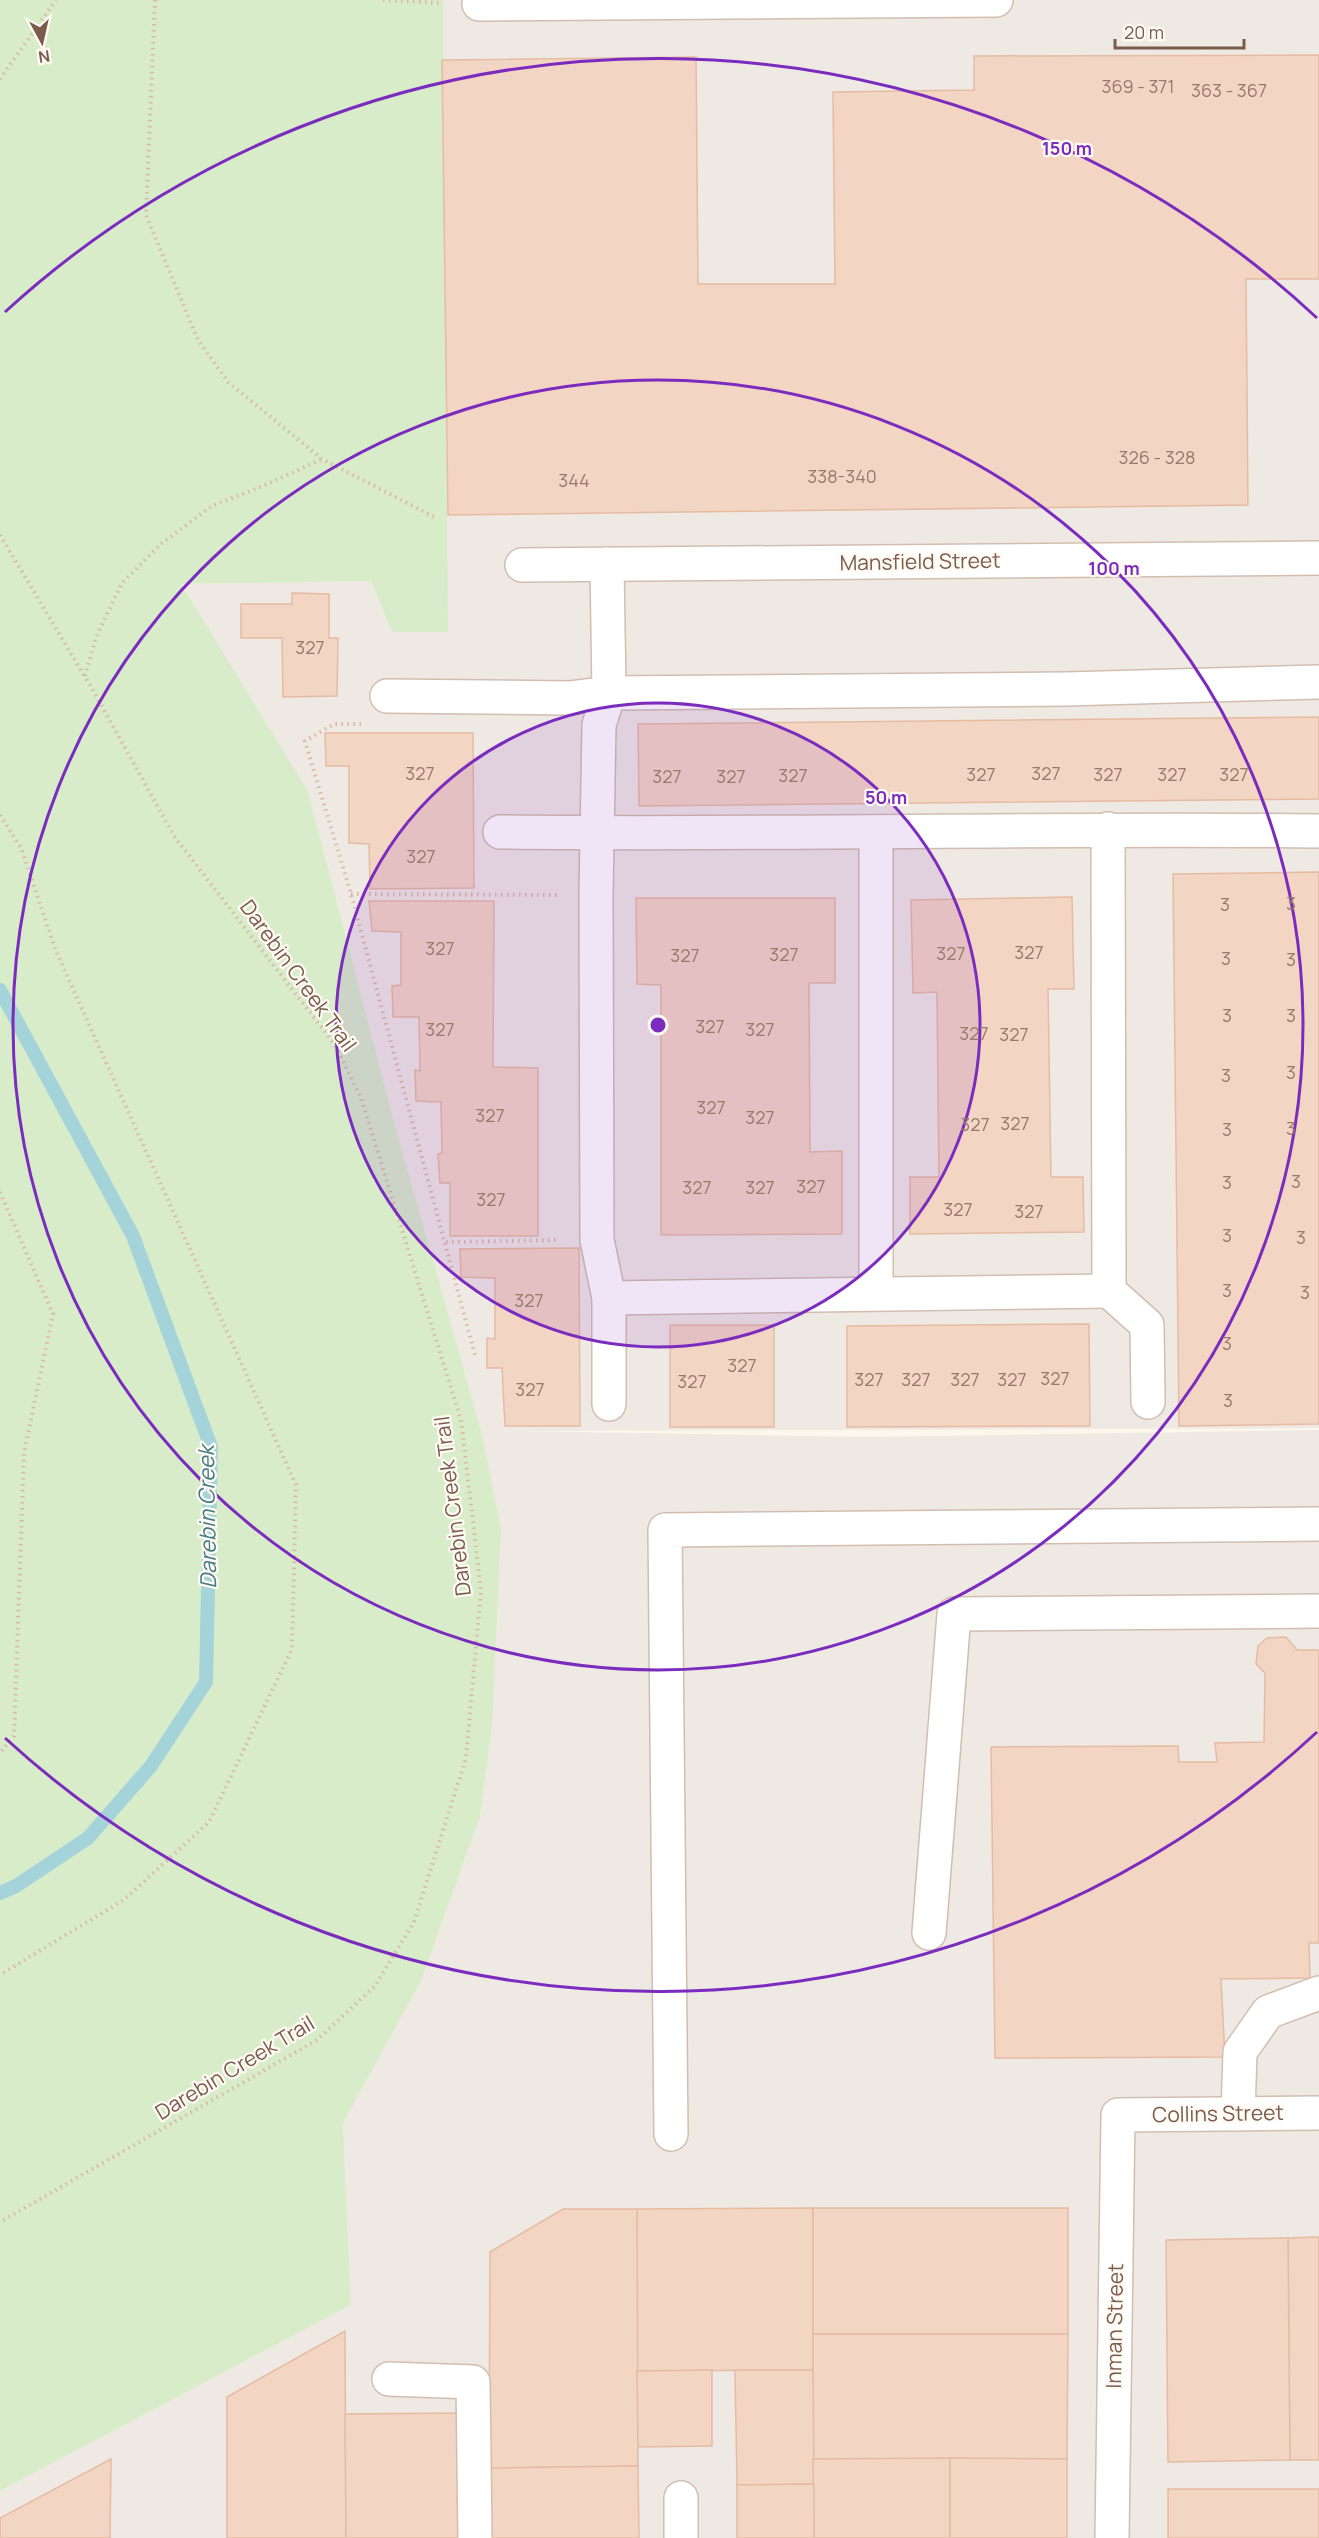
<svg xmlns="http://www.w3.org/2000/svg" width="1319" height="2538" font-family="Manrope,sans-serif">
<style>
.industrial{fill:#efe9e4}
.green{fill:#d8ecc9}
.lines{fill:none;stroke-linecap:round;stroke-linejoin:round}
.stream{stroke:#a5d3da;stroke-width:14}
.building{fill:#f3d5c3;stroke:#e6bba3;stroke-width:1.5}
.minor-casing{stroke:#d1beb0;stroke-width:36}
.path{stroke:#d9b8a5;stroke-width:4;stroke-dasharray:1.5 4.5;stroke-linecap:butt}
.minor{stroke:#fff;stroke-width:33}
.ring{fill:none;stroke:#7b2cbf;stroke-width:3}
.labels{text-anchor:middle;stroke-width:4.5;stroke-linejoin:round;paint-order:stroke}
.number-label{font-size:18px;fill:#987a6a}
.street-label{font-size:21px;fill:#7a5c4d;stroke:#fffaf3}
.water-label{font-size:22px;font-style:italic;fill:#437c86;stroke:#fffaf3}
.centre{fill:#7b2cbf;stroke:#fffaf3;stroke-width:3}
.ring-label{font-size:18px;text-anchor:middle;font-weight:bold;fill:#7b2cbf;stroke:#fffaf3;stroke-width:4.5;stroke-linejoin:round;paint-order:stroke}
</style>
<rect width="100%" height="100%" fill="#fdf6ec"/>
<!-- industrial -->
<path class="industrial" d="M443,0H1319V1428L522,1431L864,1437L1319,1430V2538H0V2491L351,2305L343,2122L421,1981L480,1817L492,1727L481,1430L394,1121L308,791L180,584L371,581L392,632L442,60Z"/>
<!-- green -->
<path class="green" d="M0,0H443L448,632H392L371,581L181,584L308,791L394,1121L481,1430L501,1528L492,1727L480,1817L421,1981L343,2123L351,2305L0,2491Z"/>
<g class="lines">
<!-- stream -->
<path class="stream" d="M0,990L133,1236L211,1447L206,1682L151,1766L88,1838L16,1886L0,1893"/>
</g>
<!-- building -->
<g class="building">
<path d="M1319,55V279H1246L1248,505L448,515L442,60L696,57L698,284H835L833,92L974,90V56Z"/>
<path d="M292,593L329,594V638H338L337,696L283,697L282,638H241V604H292Z"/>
<path d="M1319,717V799L639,806L638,724Z"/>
<path d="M325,733H473L474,888L370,889L369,844L349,843V766H326Z"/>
<path d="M1319,872V1424L1179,1426L1173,874Z"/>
<path d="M1072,897L1074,989H1048L1051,1177H1083L1084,1232L910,1234V1177H939L937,992L913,993L911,900Z"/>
<path d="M636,898H835V983H809L810,1152L842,1151V1234L661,1235V985L637,984Z"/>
<path d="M369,901H494L493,1067L538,1068V1236H450V1183H440L438,1154L442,1153L441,1102L416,1101L415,1070L420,1071L419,1017H393L392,986L401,985V932L372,931Z"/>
<path d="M579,1248L580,1426H505L502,1368H487V1338L495,1339V1278L461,1277L460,1249Z"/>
<path d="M1089,1324L1090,1426L847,1427V1326Z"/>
<rect x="670" y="1325" width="104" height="102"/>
<path d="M1286,1637L1297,1650H1319V1943H1309L1310,1978L1221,1979L1225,2057L995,2058L991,1747L1178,1746L1179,1762H1217L1215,1743L1264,1742L1265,1673L1256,1664L1258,1646L1267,1638Z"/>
<path d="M813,2208V2370L637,2371V2209Z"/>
<rect x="813" y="2208" width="255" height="126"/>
<path d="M563,2209H637L638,2466L489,2468L490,2252Z"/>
<path d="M1319,2237V2460H1290L1288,2238Z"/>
<path d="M1288,2238L1290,2460L1168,2462L1166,2240Z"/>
<path d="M345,2331L346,2538H227V2397Z"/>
<path d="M813,2334H1068L1067,2459H813Z"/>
<path d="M712,2370V2446L638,2447L637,2371Z"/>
<path d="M735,2370H813L814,2484L737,2485Z"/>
<path d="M461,2413L462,2538H346L345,2414Z"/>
<path d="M950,2458V2538H814L813,2459Z"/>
<path d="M950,2458L1067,2459V2538H950Z"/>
<path d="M111,2459L110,2538H0V2518Z"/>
<path d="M638,2466L639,2538H489V2468Z"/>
<path d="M814,2484V2538H737V2485Z"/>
<rect x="1168" y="2489" width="151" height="49"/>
</g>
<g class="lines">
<defs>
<g id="minor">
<path d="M479,4L996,0"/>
<path d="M607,564L609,693L599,725L596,895L597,1240L609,1298V1404"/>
<path d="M522,565L1319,558"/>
<path d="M387,696L569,698L609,693L1066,689L1319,682"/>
<path d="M1108,829L1109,1291L1147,1325L1148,1402"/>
<path d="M500,832C773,835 1046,828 1319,831"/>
<path d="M876,1293V832"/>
<path d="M609,1298L1109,1291"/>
<path d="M929,1933L954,1614L1319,1611"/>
<path d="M1238,2114L1240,2052L1268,2012L1319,1993"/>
<path d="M671,2134L665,1530L1319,1524"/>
<path d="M389,2379L473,2382L475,2538"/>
<path d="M681,2498V2538"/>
<path d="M1112,2538L1118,2115L1319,2113"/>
</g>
</defs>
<!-- minor casing -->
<use href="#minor" class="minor-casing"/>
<!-- path -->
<g class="path">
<path d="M155,0L146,215L198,340L228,382L322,459L436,518"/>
<path d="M383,0L442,3"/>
<path d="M0,79L56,0"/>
<path d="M0,535L94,692L174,836L335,1045L361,1098L461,1420L481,1591L466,1758L414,1922L375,1986L317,2040L0,2222"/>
<path d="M85,676L96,637L122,583L161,544L212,506L263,486L322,459"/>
<path d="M361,724H334L305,741L351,894L475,1355"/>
<path d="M0,815L21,848L56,951L296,1485L292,1649L209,1822L125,1899L0,1975"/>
<path d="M351,894L557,895"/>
<path d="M0,1192L53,1314L24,1453L14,1736L0,1753"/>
<path d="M446,1242L560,1240"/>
</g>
<!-- minor -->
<use href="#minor" class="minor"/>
</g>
<!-- distance rings -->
<circle cx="658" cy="1025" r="322" fill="#7b2cbf" fill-opacity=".12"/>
<g class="ring">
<circle cx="658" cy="1025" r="322"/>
<circle cx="658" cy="1025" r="645"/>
<path d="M1317 1732A967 967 0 0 1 5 1738M5 312A967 967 0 0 1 1317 318"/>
</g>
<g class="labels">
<!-- number labels -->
<g class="number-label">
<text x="1138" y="93">369 - 371</text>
<text x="1229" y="97">363 - 367</text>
<text x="1157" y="464">326 - 328</text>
<text x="842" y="483">338-340</text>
<text x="574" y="487">344</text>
<text x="310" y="654">327</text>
<text x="420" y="780">327</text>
<text x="1046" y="780">327</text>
<text x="981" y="781">327</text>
<text x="1108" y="781">327</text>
<text x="1172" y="781">327</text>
<text x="1234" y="781">327</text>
<text x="793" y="782">327</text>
<text x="667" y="783">327</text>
<text x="731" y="783">327</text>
<text x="421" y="863">327</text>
<text x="1291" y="910">3</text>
<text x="1225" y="911">3</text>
<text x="440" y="955">327</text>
<text x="1029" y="959">327</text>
<text x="951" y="960">327</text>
<text x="784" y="961">327</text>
<text x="685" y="962">327</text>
<text x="1226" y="965">3</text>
<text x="1291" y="966">3</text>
<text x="1227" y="1022">3</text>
<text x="1291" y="1022">3</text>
<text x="710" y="1033">327</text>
<text x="440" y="1036">327</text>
<text x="760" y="1036">327</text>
<text x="974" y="1040">327</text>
<text x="1014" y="1041">327</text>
<text x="1291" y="1079">3</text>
<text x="1226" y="1082">3</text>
<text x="711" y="1114">327</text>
<text x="490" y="1122">327</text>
<text x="760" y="1124">327</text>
<text x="1015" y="1130">327</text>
<text x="975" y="1131">327</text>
<text x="1291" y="1135">3</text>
<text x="1227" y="1136">3</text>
<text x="1296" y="1188">3</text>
<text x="1227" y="1189">3</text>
<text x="811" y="1193">327</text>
<text x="697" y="1194">327</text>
<text x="760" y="1194">327</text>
<text x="491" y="1206">327</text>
<text x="958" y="1216">327</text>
<text x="1029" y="1218">327</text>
<text x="1227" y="1242">3</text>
<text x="1301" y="1244">3</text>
<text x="1227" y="1297">3</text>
<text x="1305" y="1299">3</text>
<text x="529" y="1307">327</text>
<text x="1227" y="1350">3</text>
<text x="742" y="1372">327</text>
<text x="1055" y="1385">327</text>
<text x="869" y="1386">327</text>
<text x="916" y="1386">327</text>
<text x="965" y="1386">327</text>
<text x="1012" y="1386">327</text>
<text x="692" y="1388">327</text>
<text x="530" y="1396">327</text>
<text x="1228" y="1407">3</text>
</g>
<!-- street labels -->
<g class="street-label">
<text transform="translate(920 562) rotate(-1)" y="7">Mansfield Street</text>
<text transform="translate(298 976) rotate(54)" y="7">Darebin Creek Trail</text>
<text transform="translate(453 1506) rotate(-97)" y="7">Darebin Creek Trail</text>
<text transform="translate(235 2068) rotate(-31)" y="7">Darebin Creek Trail</text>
<text transform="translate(1218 2114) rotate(-1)" y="7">Collins Street</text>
<text transform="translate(1115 2326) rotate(-89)" y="7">Inman Street</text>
</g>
<!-- water labels -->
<g class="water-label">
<text transform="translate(207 1517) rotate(-91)" y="8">Darebin Creek</text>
</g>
</g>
<circle cx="658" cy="1025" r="9" class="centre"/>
<g class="ring-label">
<text x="1067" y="155">150 m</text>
<text x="1114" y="575">100 m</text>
<text x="886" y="804">50 m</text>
</g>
<!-- north arrow -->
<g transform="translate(42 42) rotate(172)" stroke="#fffaf3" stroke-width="4.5" paint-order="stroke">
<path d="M0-4.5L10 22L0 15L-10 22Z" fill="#7a5c4d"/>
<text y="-9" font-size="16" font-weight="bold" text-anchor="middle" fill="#7a5c4d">N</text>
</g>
<!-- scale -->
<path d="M1115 39v9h129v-9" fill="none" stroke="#7a5c4d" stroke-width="3"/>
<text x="1124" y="39" font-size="18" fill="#7a5c4d" stroke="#fffaf3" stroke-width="4.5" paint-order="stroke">20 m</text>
</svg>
